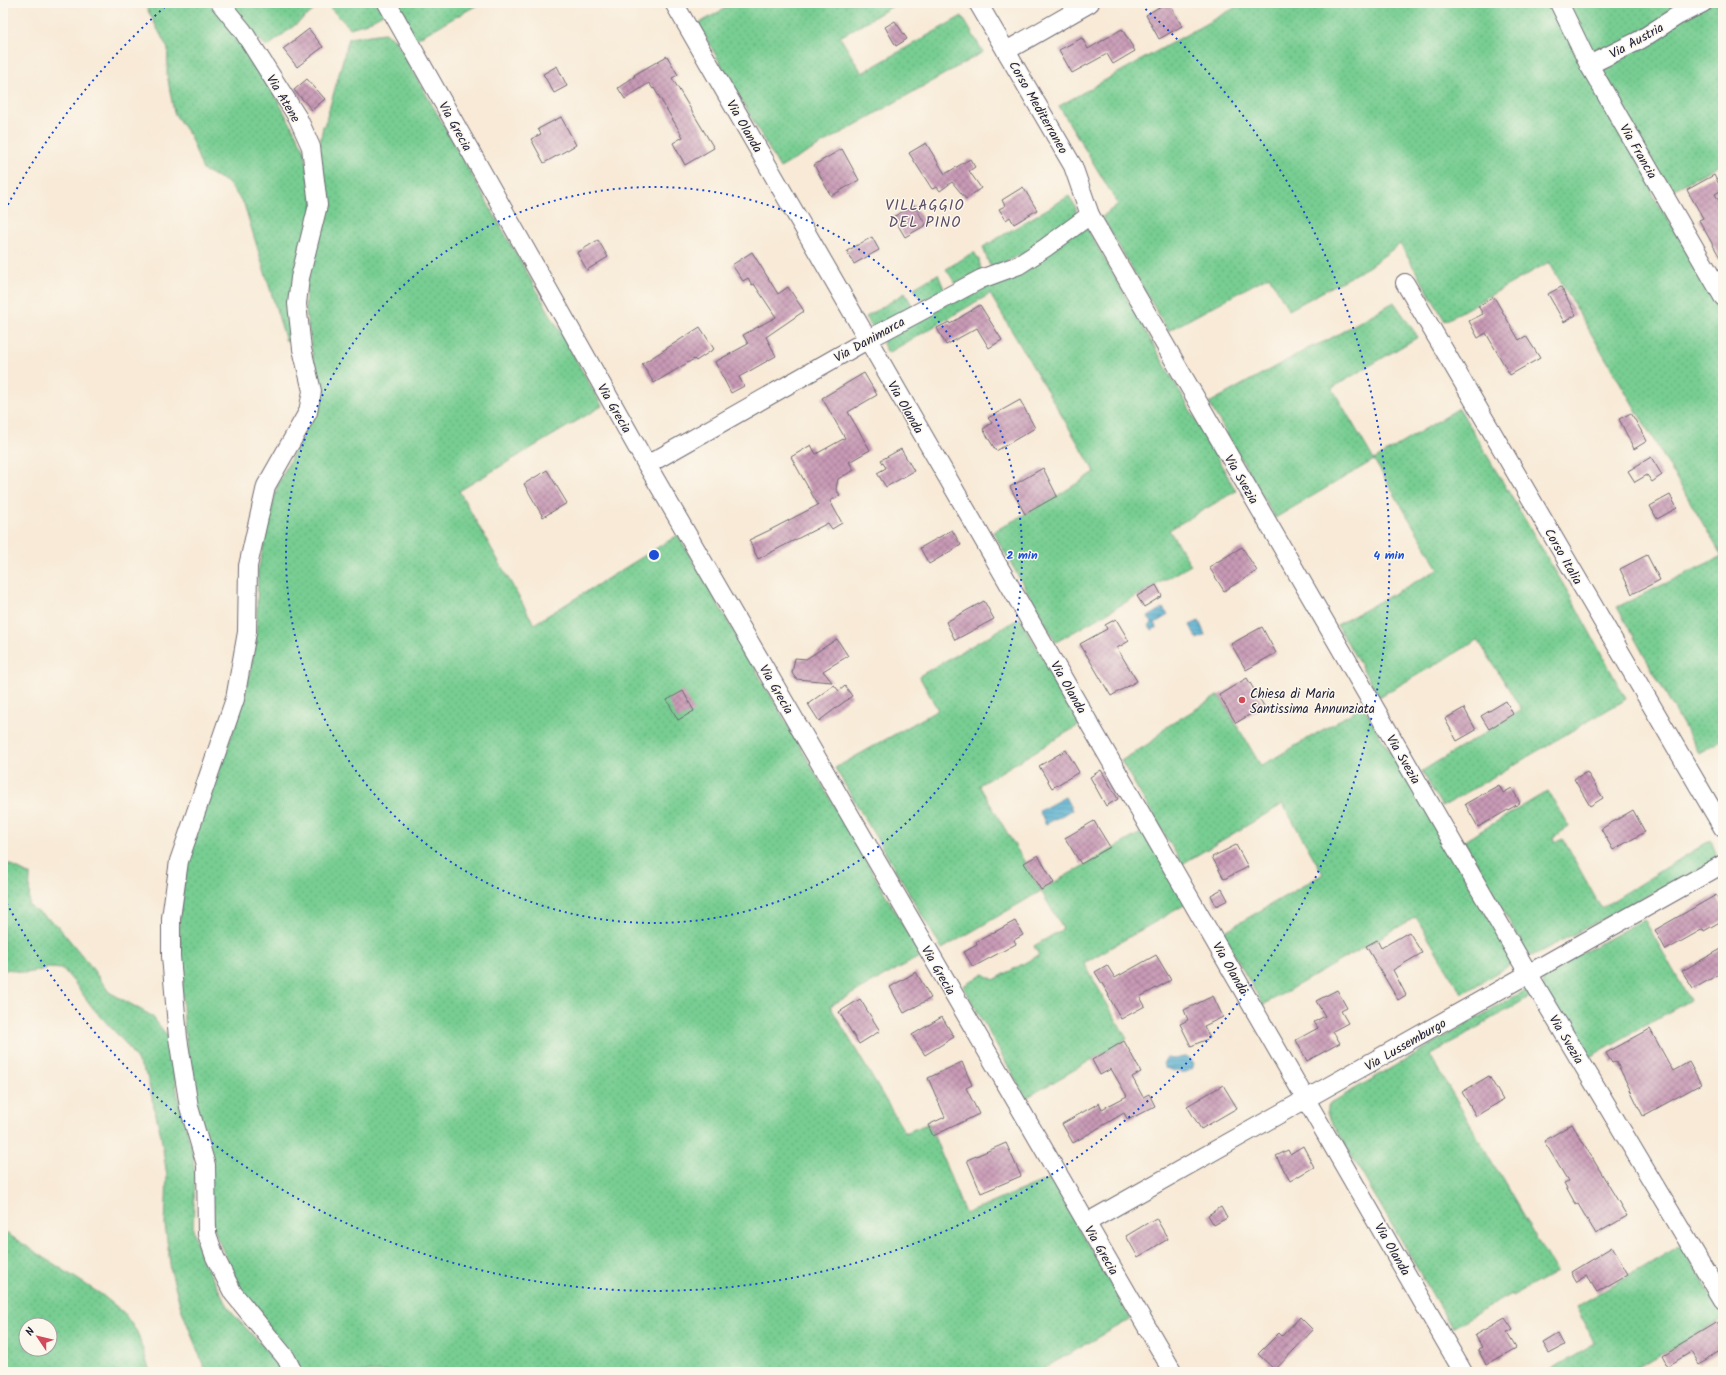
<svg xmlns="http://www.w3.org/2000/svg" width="1726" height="1375" font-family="Kalam,sans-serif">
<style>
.grass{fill:url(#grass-dots);stroke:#4c7866;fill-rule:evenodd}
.water{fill:url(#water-rules);stroke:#386784}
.building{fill:url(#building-cross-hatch)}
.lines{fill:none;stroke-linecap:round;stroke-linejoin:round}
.street-casing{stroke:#6d6872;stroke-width:20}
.street{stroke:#fff;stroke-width:18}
.ring{fill:none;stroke:#1d4ed8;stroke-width:2;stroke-dasharray:2 4}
.poi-dot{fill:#d1495b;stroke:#fbf7ec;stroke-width:1.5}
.labels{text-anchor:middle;stroke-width:3;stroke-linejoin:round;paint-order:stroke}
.street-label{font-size:13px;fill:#22223b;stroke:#fbf7ec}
.poi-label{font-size:13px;fill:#22223b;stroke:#fbf7ec;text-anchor:start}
.quarter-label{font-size:15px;letter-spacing:1px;fill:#5c4c66;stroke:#fbf7ec}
.centre{fill:#1d4ed8;stroke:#fbf7ec;stroke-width:2}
.ring-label{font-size:12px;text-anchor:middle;font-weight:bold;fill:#1d4ed8;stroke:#fbf7ec;stroke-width:3;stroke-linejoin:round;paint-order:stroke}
</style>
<defs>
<pattern id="grass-dots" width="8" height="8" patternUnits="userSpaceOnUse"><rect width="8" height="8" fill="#77cd92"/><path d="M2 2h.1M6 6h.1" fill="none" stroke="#67b07f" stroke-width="1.8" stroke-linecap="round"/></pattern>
<pattern id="water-rules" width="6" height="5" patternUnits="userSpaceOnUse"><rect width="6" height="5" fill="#4facce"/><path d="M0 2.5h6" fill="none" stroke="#418ca8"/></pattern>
<pattern id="building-cross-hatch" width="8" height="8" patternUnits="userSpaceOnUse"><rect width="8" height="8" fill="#c89ab5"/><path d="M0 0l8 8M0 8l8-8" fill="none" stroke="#a27d94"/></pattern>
</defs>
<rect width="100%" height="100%" fill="#fbf7ec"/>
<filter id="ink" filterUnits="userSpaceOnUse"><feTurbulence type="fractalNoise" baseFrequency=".025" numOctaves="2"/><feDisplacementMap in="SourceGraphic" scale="8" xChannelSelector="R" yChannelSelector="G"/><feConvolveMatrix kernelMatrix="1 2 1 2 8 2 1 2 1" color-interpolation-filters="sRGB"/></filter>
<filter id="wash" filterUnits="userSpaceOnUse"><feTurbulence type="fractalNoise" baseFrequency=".012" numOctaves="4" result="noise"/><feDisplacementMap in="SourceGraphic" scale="16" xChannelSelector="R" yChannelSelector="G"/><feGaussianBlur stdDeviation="0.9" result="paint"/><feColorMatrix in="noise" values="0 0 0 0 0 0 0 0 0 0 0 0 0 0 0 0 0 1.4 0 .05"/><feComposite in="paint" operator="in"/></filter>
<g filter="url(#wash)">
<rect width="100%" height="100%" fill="#f8ead7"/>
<!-- grass -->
<g class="grass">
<path d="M144,3H213L238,34L277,99L304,149L313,201L294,337L286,341L244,204L227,182L203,170L190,136L174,113L167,74L168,49Z"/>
<path d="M227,3H323L267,47L243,24Z"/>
<path d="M325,3H381L386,12L367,23L350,28Z"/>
<path d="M393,3H481L414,40Z"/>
<path d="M734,3H898L840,37L862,73L962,16L983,52L780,168L698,24Z"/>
<path d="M1243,3H1553L1650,183L1654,197L1723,307V739L1699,753L1617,607L1722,556L1549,262L1445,321L1400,244L1368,267L1289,310L1269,276L1168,331L1102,217L1118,204L1059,106Z"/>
<path d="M1566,3H1693L1601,55L1590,53Z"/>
<path d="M1711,3H1723V163L1669,192L1600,66Z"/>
<path d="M384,33L395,39L602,406L459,491L534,624L678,535L921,956L830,1006L905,1133L929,1123L965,1214L1050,1178L1131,1319L1051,1364L1040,1372H301L240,1289L215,1233L184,1028L179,924L186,863L243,703L256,643L258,571L277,486L313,414L315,371L305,306L318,155L323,126L325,124L349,38Z"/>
<path d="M1069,196L1076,208V216L1041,246L993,267L989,264L983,247Z"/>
<path d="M1086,226L1236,491L1169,530L1191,565L1056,642L993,532L1057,496L1095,472L990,294L888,353L883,344L884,339Z"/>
<path d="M974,252L979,260L981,270L956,284L946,269Z"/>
<path d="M938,274L944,289L922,301L914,288Z"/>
<path d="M905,293L913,307L877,327L871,326L866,317Z"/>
<path d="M1394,302L1418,337L1332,388L1374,460L1459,408L1570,596L1626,699L1442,807L1422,771L1522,710L1478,640L1379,697L1337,625L1439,569L1374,460L1275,518L1209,403L1309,348L1326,341Z"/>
<path d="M1020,618L1081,724L979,785L1041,890L1144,831L1186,904L1084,963L1127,1039L1026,1098L963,986L984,974L994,980L1039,955L1034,946L1063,929L1041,891L942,949L835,768L938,710L919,676Z"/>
<path d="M1219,695L1261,766L1360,708L1365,709L1380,736L1408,778L1515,962L1462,994L1458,988L1416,917L1263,1005L1222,933L1323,874L1283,804L1182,864L1121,761L1153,741L1163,729Z"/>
<path d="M1548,791L1569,827L1553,837L1556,842L1563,839L1601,908L1711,840L1718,859L1532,956L1527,953L1464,841Z"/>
<path d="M3,861L30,875L29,906L57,925L89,964L109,992L152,1016L169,1038L178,1097L192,1150L195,1177L193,1229L201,1258L232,1313L270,1354L282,1368L284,1372H206L181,1308L171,1271L165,1225L167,1176L161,1136L147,1076L127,1045L92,1007L74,982L63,969L48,968L38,971L24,973L8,969L3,972Z"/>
<path d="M1644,919L1690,1000L1586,1059L1542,987L1544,974Z"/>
<path d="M1527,989L1531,996L1430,1055L1556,1272L1513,1296L1511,1294L1452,1328L1326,1112L1329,1104Z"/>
<path d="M3,1231L102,1295L123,1312L137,1332L150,1372H3ZM26,1325H50V1349H26Z"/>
<path d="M1681,1245L1723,1318L1631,1372H1546L1595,1343L1576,1307Z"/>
</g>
<!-- water -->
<g class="water">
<path d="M1163,608L1168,615L1155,623L1157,627L1152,630L1149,626L1152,623L1148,617Z"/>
<path d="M1199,621L1205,635L1197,639L1190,625Z"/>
<path d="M1065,797L1072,810L1046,824L1039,811Z"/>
<path d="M1184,1057L1189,1058L1193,1062C1192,1078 1176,1071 1165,1068L1163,1064L1166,1058L1174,1059Z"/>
</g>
<g id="blocks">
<!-- building -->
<g class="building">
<path d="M1166,3H1169L1182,26L1159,39L1146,15Z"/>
<path d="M895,21L907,39L896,46L885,27Z"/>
<path d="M309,29L323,47L297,67L283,49Z"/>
<path d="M1122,29L1135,51L1113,64L1107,54L1072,73L1059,50L1082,38L1088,49Z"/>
<path d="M667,56L678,75L672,78L714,148L685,165L673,143L683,137L654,88L653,89L649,83L625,99L618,88L635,76L634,75Z"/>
<path d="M557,66L567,86L554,93L543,74Z"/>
<path d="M307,79L325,99L312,110L294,90Z"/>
<path d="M561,117L576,145L544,163L531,139L541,134L538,129Z"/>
<path d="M926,143L945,174L970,159L975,167L969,171L981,188L966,199L952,182L940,191L937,187L932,189L909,153Z"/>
<path d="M842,149L859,180L831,196L814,165Z"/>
<path d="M1714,175L1722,190L1715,194L1723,208V263L1699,220L1703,218L1687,190Z"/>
<path d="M1023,187L1037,210L1014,224L1010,217L1006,220L999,209L1005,206L1002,200Z"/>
<path d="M914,205L926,225L905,237L893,217Z"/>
<path d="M872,237L879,250L854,264L847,251Z"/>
<path d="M598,240L608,257L587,270L577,253Z"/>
<path d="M752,252L778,294L788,287L804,311L766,337L776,356L739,377L744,386L731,393L715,362L748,344L743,335L776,317L754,284L752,285L748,278L743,281L732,265Z"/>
<path d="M1561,287L1576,315L1564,322L1548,294Z"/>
<path d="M1494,297L1519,340L1526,336L1540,358L1510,375L1486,333L1478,338L1469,321L1483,314L1478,306Z"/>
<path d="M980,305L1002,340L989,348L977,328L946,345L937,328L949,322L950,324Z"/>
<path d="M700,327L714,349L696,361L694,359L654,383L642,364Z"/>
<path d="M864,373L877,395L848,412L870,450L849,462L854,470L838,479L836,489L840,495L830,501L842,523L832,529L828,523L758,559L749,540L770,530L818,505L791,457L811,445L816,454L845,438L822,398Z"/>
<path d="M1020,400L1035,428L996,451L983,429L992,423L988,418Z"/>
<path d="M1631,413L1647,441L1634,449L1619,419Z"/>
<path d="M901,449L914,471L886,487L877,473L886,468L881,460Z"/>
<path d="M1651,457L1662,475L1652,482L1647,475L1635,482L1628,471Z"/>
<path d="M1043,468L1057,496L1025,514L1010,487Z"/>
<path d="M547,470L567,503L543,517L524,484Z"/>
<path d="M1670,495L1677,508L1657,519L1650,506Z"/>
<path d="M952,530L961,545L929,564L920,548Z"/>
<path d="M1242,547L1257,571L1224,591L1209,567Z"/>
<path d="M1647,555L1660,580L1632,594L1620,569Z"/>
<path d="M1156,585L1162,596L1144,607L1137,596Z"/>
<path d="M984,601L994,619L955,640L946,622Z"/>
<path d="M1116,619L1129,641L1117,648L1137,681L1111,696L1080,644L1107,629L1105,625Z"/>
<path d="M1262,627L1276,653L1246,670L1231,644Z"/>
<path d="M837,639L848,656L823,671L832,682L796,679L792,673L795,658L806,659Z"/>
<path d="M1247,678L1264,706L1236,723L1219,695Z"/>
<path d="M834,685L839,691L845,686L852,696L819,721L808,704Z"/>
<path d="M683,691L694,711L678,720L667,700Z"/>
<path d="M1506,701L1513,714L1489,729L1481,716Z"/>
<path d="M1464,708L1476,730L1457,741L1445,719Z"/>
<path d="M1066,750L1079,772L1052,788L1039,766Z"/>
<path d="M1101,770L1118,799L1106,806L1090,777Z"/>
<path d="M1587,772L1603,798L1590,806L1574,779Z"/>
<path d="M1499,785L1503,793L1512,788L1520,803L1478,827L1465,804Z"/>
<path d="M1633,810L1645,832L1613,850L1601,829Z"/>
<path d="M1094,821L1110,847L1081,864L1065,838Z"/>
<path d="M1236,845L1248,867L1224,879L1212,857Z"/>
<path d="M1038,855L1054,883L1041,890L1024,863Z"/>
<path d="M1222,889L1228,900L1216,906L1211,895Z"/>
<path d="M1716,895L1723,907V920L1704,931L1703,929L1666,950L1655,930Z"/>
<path d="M1015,921L1023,935L1014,940L1016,944L973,967L964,952L977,945L976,942Z"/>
<path d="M1409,932L1422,953L1393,970L1406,995L1398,1000L1366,946L1377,940L1381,948Z"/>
<path d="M1723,948V972L1693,989L1682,971Z"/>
<path d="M1156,955L1171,980L1140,997L1145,1006L1121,1019L1108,995H1109L1095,972L1107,965L1115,978Z"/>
<path d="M916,972L931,998L904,1013L890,987Z"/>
<path d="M1337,990L1347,1008L1341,1011L1348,1023L1333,1031L1340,1043L1307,1061L1296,1040L1318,1028L1314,1022L1325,1016L1316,1001Z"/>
<path d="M1213,996L1223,1017L1204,1026L1210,1038L1191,1046L1180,1024L1188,1020L1184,1010Z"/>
<path d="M860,999L880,1031L859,1044L839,1012Z"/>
<path d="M942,1017L954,1037L925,1055L912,1035Z"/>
<path d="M1650,1029L1673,1071L1689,1062L1701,1084L1643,1116L1616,1061L1612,1063L1606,1053Z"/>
<path d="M1124,1041L1141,1072L1132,1077L1143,1097L1149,1094L1155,1106L1128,1120L1124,1113L1073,1143L1062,1124L1099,1103L1102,1109L1127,1096L1111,1069L1100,1075L1092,1060Z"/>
<path d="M962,1062L972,1085L966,1088L979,1114L933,1136L928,1125L945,1117L928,1078Z"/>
<path d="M1489,1076L1503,1100L1476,1116L1462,1092Z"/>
<path d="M1223,1085L1237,1108L1201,1129L1187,1106Z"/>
<path d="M1572,1124L1627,1216L1596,1234L1578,1204L1576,1205L1564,1183L1568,1181L1544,1141Z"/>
<path d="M1006,1143L1021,1176L981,1193L967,1160Z"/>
<path d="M1303,1146L1314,1167L1290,1181L1276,1156L1288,1150L1290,1154Z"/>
<path d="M1221,1207L1227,1218L1214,1225L1208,1215Z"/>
<path d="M1156,1218L1168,1239L1138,1257L1126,1236Z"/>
<path d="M1612,1247L1628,1274L1597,1292L1587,1276L1577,1282L1571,1272Z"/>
<path d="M1300,1317L1313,1330L1275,1370L1258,1354L1279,1333L1282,1336Z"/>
<path d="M1505,1318L1513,1330L1507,1333L1516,1348L1486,1365L1478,1349L1482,1347L1475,1335Z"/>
<path d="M1717,1322L1723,1333V1350L1698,1364L1691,1352L1668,1366L1662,1355Z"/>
<path d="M1558,1334L1564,1345L1549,1353L1543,1343Z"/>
</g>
</g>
</g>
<g filter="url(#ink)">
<use href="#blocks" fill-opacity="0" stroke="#6d6872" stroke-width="1"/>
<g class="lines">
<defs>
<g id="street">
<path d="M220,3L243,31L298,118L311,147L318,205L300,278L297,304L302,349L312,391L308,412L266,486L248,566L247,632L235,699L179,861L171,918V956L178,1038L189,1107L206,1165L207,1234L215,1257L233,1293L286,1358L293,1372"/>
<path d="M387,3L647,465L1173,1372"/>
<path d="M674,3L1463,1372"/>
<path d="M978,3L1073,166L1090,215L1528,973L1723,1300"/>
<path d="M1559,3L1589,65L1723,297"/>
<path d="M1006,51L1090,3"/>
<path d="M1589,65L1640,40L1677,16L1703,3"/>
<path d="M1405,283L1723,828"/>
<path d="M647,465L867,340L981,279L1019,265L1045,248L1090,215"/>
<path d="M1086,1223C1299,1105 1510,983 1723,864"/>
</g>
</defs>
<!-- street casing -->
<use href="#street" class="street-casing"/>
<!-- street -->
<use href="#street" class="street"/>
</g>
</g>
<!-- distance rings -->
<g class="ring">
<circle cx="654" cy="555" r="368"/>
<path d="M5 210A735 735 0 0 1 167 5M1141 5A735 735 0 1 1 5 900"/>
</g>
<!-- markers -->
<circle class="poi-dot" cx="1242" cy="700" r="4"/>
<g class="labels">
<!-- street labels -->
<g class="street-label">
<text transform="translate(1636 40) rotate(-29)" y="5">Via Austria</text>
<text transform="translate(284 98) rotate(59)" y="5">Via Atene</text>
<text transform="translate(1039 107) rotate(60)" y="5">Corso Mediterraneo</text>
<text transform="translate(456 126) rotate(61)" y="5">Via Grecia</text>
<text transform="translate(745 126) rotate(60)" y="5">Via Olanda</text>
<text transform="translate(1639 151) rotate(60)" y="5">Via Francia</text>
<text transform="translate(869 339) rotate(-29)" y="5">Via Danimarca</text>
<text transform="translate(906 407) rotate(60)" y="5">Via Olanda</text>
<text transform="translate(615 408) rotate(60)" y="5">Via Grecia</text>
<text transform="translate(1242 479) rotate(60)" y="5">Via Svezia</text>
<text transform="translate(1564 556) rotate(60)" y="5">Corso Italia</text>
<text transform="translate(1069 687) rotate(60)" y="5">Via Olanda</text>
<text transform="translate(777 689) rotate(60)" y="5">Via Grecia</text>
<text transform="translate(1404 759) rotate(60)" y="5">Via Svezia</text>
<text transform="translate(1231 968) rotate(60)" y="5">Via Olanda</text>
<text transform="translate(939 970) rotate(60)" y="5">Via Grecia</text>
<text transform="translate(1567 1039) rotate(59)" y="5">Via Svezia</text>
<text transform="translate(1405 1044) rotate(-30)" y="5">Via Lussemburgo</text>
<text transform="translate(1393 1249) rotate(60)" y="5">Via Olanda</text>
<text transform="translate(1102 1250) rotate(60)" y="5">Via Grecia</text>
</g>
<!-- poi labels -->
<g class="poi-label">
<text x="1250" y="698">Chiesa di Maria<tspan x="1250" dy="15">Santissima Annunziata</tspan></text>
</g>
<!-- quarter labels -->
<g class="quarter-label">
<text x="925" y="210">VILLAGGIO<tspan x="925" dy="17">DEL PINO</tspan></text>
</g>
</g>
<circle cx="654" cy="555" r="6" class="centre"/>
<g class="ring-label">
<text x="1022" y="559">2 min</text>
<text x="1389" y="559">4 min</text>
</g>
<!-- margin -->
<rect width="1726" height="1375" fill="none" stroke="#fbf7ec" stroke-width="16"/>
<!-- north arrow -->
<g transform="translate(38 1337) rotate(305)"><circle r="19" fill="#fbf7ec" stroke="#a4a2a5"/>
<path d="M0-3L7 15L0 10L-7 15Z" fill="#d1495b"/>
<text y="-6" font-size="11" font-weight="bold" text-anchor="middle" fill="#22223b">N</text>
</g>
</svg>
